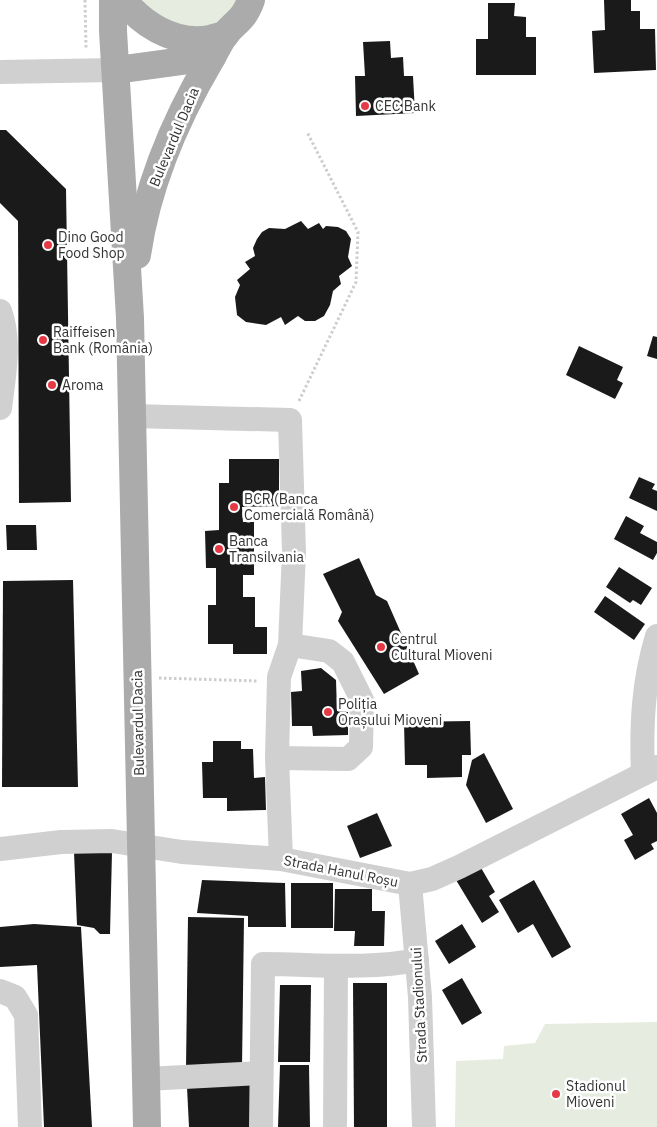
<svg xmlns="http://www.w3.org/2000/svg" width="657" height="1127" font-family="'IBM Plex Sans',sans-serif">
<style>
.green{fill:#e6ecdf}
.building{fill:#1a1a1a}
.lines{fill:none;stroke-linecap:round;stroke-linejoin:round}
.path{stroke:#cdcdcd;stroke-width:3;stroke-dasharray:2.5 2.5;stroke-linecap:butt}
.minor{stroke:#d0d0d0;stroke-width:24}
.major{stroke:#ababab;stroke-width:28}
.poi-dot{fill:#e63946;stroke:#fff;stroke-width:2}
.labels{text-anchor:middle;stroke-width:5;stroke-linejoin:round;paint-order:stroke}
.poi-label{font-size:14px;fill:#333;stroke:#fff;text-anchor:start}
.street-label{font-size:14px;fill:#333;stroke:#fff}
</style>
<rect width="100%" height="100%" fill="#fff"/>
<!-- green -->
<g class="green">
<path d="M143,0H242L220,22L205,29L175,28L150,10Z"/>
<path d="M657,1022V1127H455L456,1061L503,1059L504,1046L535,1043L545,1024Z"/>
</g>
<!-- building -->
<g class="building">
<path d="M604,0H631V11H640V29H655L656,70L594,73L592,31L605,30Z"/>
<path d="M488,3H515L514,16L526,17V37H536V75H476V39H488Z"/>
<path d="M390,41L391,58L403,57L404,76H413L415,113L356,116L355,76H365L363,42Z"/>
<path d="M0,130H6L66,189L71,502L19,503L18,221L0,203Z"/>
<path d="M301,221L308,229L319,223L323,229L326,226L338,227L346,231L351,239L348,257L352,266L339,276L341,284L333,291L330,305L324,316L315,321H305L298,316L285,325L281,317L266,325L246,322L237,315L235,297L240,285L237,280L250,269L245,262L255,256L253,248L257,239L262,232L269,228L285,229Z"/>
<path d="M653,336L657,337V359L647,356Z"/>
<path d="M579,346L623,367L617,380L623,383L615,399L566,375Z"/>
<path d="M229,459H279V506L242,507L243,522H254V575H243V597H255V627H267V654H233V644H208V605H216V568H206L205,531L219,530V483H229Z"/>
<path d="M639,477L655,484L652,489L657,491V511L629,498Z"/>
<path d="M626,516L644,526L640,533L657,542V553L653,560L614,539Z"/>
<path d="M6,525H36L37,550H7Z"/>
<path d="M359,558L376,595L387,601L419,674L384,694L338,621L342,612L323,574Z"/>
<path d="M619,567L652,588L641,605L633,600L630,603L606,587Z"/>
<path d="M73,580L78,787H2L3,581Z"/>
<path d="M605,596L645,624L634,640L594,612Z"/>
<path d="M321,668L336,680L337,711L348,712V735L313,736L312,726H292L291,692L302,691L301,671Z"/>
<path d="M470,721L471,755H462V777L427,778V765H405L404,722Z"/>
<path d="M213,741H241V749H253L254,778L265,777L266,810L227,811V798H203L202,762H213Z"/>
<path d="M484,753L513,809L486,823L466,785L472,760Z"/>
<path d="M649,798L657,813V841L651,844L654,849L635,860L624,840L633,835L621,814Z"/>
<path d="M377,813L392,846L360,858L347,826Z"/>
<path d="M74,852H112L110,934H100L94,928L77,925Z"/>
<path d="M480,866L495,892L489,896L499,912L482,923L456,880Z"/>
<path d="M202,880L285,883L286,927H248V916L197,913Z"/>
<path d="M534,880L571,947L552,958L533,924L518,933L499,900Z"/>
<rect x="291" y="883" width="42" height="45"/>
<path d="M335,889H372V911H385L384,946H354L355,931H334Z"/>
<path d="M188,917L244,918L242,1068H186Z"/>
<path d="M34,924L81,927L92,1127H44L37,965L0,967V927Z"/>
<path d="M462,924L476,947L449,964L435,941Z"/>
<path d="M462,978L482,1013L462,1025L442,990Z"/>
<path d="M353,983H387V1127H354Z"/>
<path d="M280,985H311L310,1062H278Z"/>
<path d="M280,1065H309L310,1127H278Z"/>
<path d="M252,1083L255,1127H189L187,1087Z"/>
</g>
<g class="lines">
<!-- path -->
<g class="path">
<path d="M85,0L86,49"/>
<path d="M299,401L356,282L358,232L307,132"/>
<path d="M159,678L258,681"/>
</g>
<!-- minor -->
<g class="minor">
<path d="M0,72L116,70"/>
<path d="M0,311C11,341 4,376 0,408"/>
<path d="M132,416L290,420L294,552L290,645L279,677L277,758L281,859"/>
<path d="M277,758L348,759L361,747L362,700L343,662L329,651L290,645"/>
<path d="M643,774C641,726 643,682 657,636"/>
<path d="M0,849L61,842L112,841L182,852L281,859L410,884L432,879L459,867L657,767"/>
<path d="M410,884L420,997L424,1127"/>
<path d="M0,991L15,997L26,1015L30,1127"/>
<path d="M146,1079L260,1073"/>
<path d="M261,1127L263,964C314,964 367,970 417,960"/>
<path d="M335,1127L336,966"/>
</g>
<!-- major -->
<g class="major">
<path d="M113,0V31L130,318L147,1127"/>
<path d="M124,0C141,24 172,42 202,40C210,40 218,36 225,35"/>
<path d="M116,70L212,57"/>
<path d="M137,255C147,185 175,120 211,59C215,52 219,43 224,36C235,21 243,22 251,0"/>
</g>
</g>
<!-- markers -->
<g class="poi-dot">
<circle cx="365" cy="106" r="5"/>
<circle cx="48" cy="245" r="5"/>
<circle cx="43" cy="340" r="5"/>
<circle cx="52" cy="385" r="5"/>
<circle cx="234" cy="507" r="5"/>
<circle cx="219" cy="549" r="5"/>
<circle cx="381" cy="647" r="5"/>
<circle cx="328" cy="712" r="5"/>
<circle cx="556" cy="1094" r="5"/>
</g>
<g class="labels">
<!-- poi labels -->
<g class="poi-label">
<text x="375" y="111">CEC Bank</text>
<text x="58" y="242">Dino Good<tspan x="58" dy="16">Food Shop</tspan></text>
<text x="53" y="337">Raiffeisen<tspan x="53" dy="16">Bank (România)</tspan></text>
<text x="62" y="390">Aroma</text>
<text x="244" y="504">BCR (Banca<tspan x="244" dy="16">Comercială Română)</tspan></text>
<text x="229" y="546">Banca<tspan x="229" dy="16">Transilvania</tspan></text>
<text x="391" y="644">Centrul<tspan x="391" dy="16">Cultural Mioveni</tspan></text>
<text x="338" y="709">Poliția<tspan x="338" dy="16">Orașului Mioveni</tspan></text>
<text x="566" y="1091">Stadionul<tspan x="566" dy="16">Mioveni</tspan></text>
</g>
<!-- street labels -->
<g class="street-label">
<text transform="translate(174 137) rotate(-67)" y="5">Bulevardul Dacia</text>
<text transform="translate(138 723) rotate(-91)" y="5">Bulevardul Dacia</text>
<text transform="translate(341 871) rotate(11)" y="5">Strada Hanul Roșu</text>
<text transform="translate(419 1005) rotate(-93)" y="5">Strada Stadionului</text>
</g>
</g>
</svg>
